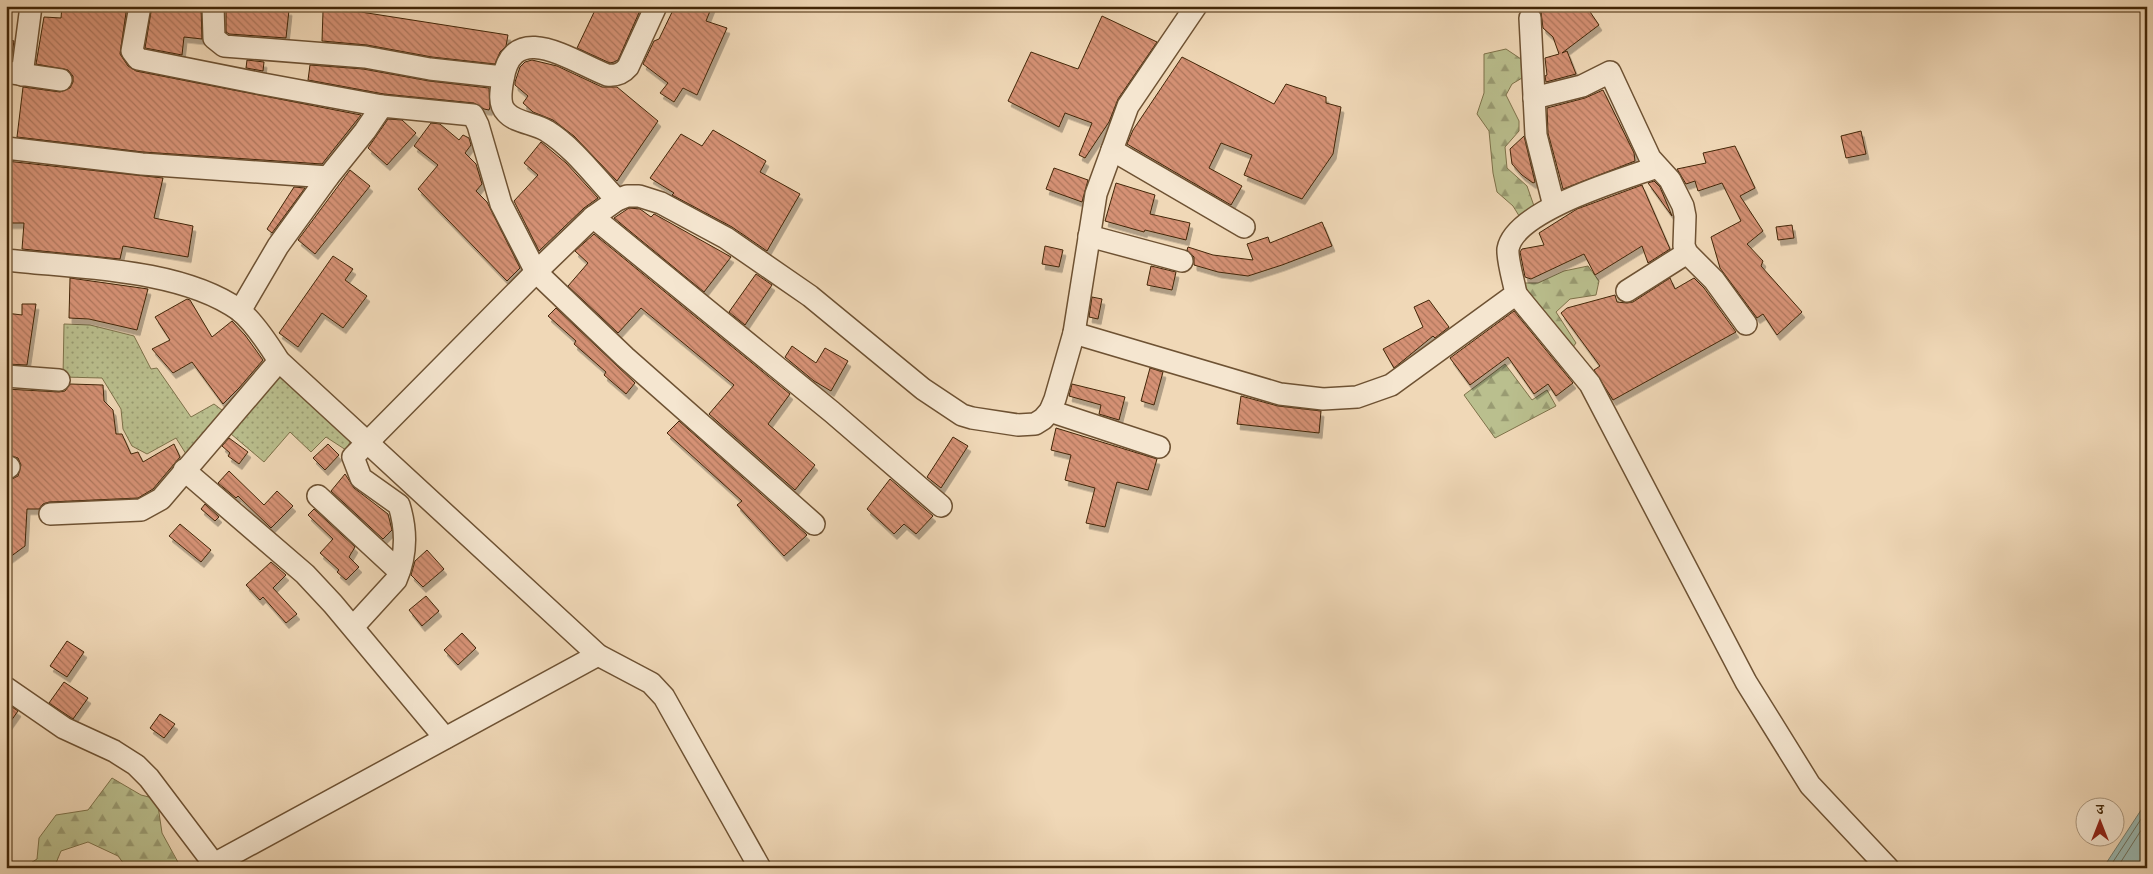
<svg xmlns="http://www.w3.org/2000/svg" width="2153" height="874" font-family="'IM FELL Double Pica','Noto Serif Devanagari',serif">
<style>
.green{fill:url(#green-dots);stroke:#7e724a}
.forest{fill:url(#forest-firs);stroke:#7e724a}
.water{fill:#9ab9b2;stroke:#777e6e}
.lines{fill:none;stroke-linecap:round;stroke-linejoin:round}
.shore{stroke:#6e705c;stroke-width:1}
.building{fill:url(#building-back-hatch);stroke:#422607;filter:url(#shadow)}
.minor-casing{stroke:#6e5233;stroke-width:24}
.minor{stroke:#f5e6d0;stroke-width:21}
</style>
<defs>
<pattern id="green-dots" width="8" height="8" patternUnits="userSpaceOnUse" patternTransform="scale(1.25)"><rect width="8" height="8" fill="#babf8e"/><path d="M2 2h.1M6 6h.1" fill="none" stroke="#999b72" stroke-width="1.8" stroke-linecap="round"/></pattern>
<pattern id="forest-firs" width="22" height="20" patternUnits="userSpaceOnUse" patternTransform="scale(1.25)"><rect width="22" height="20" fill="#babf8e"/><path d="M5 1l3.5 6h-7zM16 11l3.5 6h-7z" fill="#999b72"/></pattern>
<pattern id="building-back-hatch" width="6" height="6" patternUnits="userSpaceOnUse" patternTransform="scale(1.25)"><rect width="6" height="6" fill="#d59174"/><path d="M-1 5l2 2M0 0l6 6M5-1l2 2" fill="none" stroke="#ae765d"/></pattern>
<filter id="shadow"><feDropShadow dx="3" dy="5.5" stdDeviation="0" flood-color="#0004"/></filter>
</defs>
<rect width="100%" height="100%" fill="#f0d8b7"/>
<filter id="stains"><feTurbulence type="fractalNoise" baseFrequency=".004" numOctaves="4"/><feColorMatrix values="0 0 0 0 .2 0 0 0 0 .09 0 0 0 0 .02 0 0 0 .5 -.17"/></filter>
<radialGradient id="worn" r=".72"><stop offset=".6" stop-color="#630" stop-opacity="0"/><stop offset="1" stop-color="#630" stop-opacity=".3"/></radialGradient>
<!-- green -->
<path class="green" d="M64,324L90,325L134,336L151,369L157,368L191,417L214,404L235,420L279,369L353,436L346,450L326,437L311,452L290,432L264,462L217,422L186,454L176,438L147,454L132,446L123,429L121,409L102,378L63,377Z"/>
<!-- forest -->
<g class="forest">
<path d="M1506,49L1521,59L1522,78L1512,84L1506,95L1519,121V131L1505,147L1507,168L1527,186L1534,206L1521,219L1513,206L1497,192L1493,173L1489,131L1477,114L1484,93V54Z"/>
<path d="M1588,266L1599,281L1596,295L1570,299L1556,312L1576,343L1569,352L1523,296L1522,283H1538L1564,271Z"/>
<path d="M1505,364L1532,400L1547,390L1556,406L1495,438L1464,395Z"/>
<path d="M112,778L141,795L157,799L162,833L179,864L177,868H127L118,856L88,842L61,851L54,868H23L37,859L39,838L56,815L88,810Z"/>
</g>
<!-- water -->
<path class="water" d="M2147,801V868H2103Z"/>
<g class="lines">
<!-- shore -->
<g class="shore">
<path d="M2109,868L2147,810"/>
<path d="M2117,868L2147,821"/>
</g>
</g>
<!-- building -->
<g class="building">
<path d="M62,6H127L120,54L128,66L136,71L361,115L322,164L143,152L17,137L23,87L60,92L70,88L73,82V76L68,70L36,64L44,17L61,18Z"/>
<path d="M152,6H201L202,39L184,37L182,55L145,48Z"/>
<path d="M226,6L289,10L286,38L229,34L226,32Z"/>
<path d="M597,6H642L618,60L614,62L610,63L577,48Z"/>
<path d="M675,6H712L706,21L727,28L697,95L683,88L674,102L660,93L668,83L643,64L654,41L659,39Z"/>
<path d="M1533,6H1586L1599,25L1562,53L1567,51L1576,74L1546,82L1545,76L1547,75L1545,58L1559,54L1553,37L1543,28L1541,12Z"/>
<path d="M323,11L361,12L508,35L506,46L500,52L495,64L432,57L367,45L322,41Z"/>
<path d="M1102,16L1157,42L1118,99L1109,122L1085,158L1079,155L1092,123L1065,113L1059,127L1008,101L1031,52L1078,69Z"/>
<path d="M6,39L14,41L11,60H6Z"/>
<path d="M1182,57L1274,104L1286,84L1326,97V103L1341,107L1333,154L1302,199L1244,175L1252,155L1221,143L1209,168L1242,186L1231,205L1127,144L1133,130Z"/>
<path d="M247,60L264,62L263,71L246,68Z"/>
<path d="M532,60L557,66L602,87H617L658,121L617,181L574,136L553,120L533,112L523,103L528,96L515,85V82L520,67L525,62Z"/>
<path d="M310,65L363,69L429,81L489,88L490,107L489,110L484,109L474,103L384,94L308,80Z"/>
<path d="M1603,90L1634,153L1635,161L1563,189L1548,133L1547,108L1585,98Z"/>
<path d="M388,119L402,120L416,133L387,165L368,148Z"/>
<path d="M431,123L440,124L459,140L463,135L469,138L471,145L465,153L476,164L482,184L476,191L487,202L520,268L507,281L418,189L438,165L414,146Z"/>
<path d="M713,130L766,161L760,172L800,194L767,251L732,227L672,195L674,193L650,178L681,134L702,146Z"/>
<path d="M1861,131L1866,154L1846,158L1841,136Z"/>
<path d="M1524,136L1535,182L1533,183L1522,175L1512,164L1510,149Z"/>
<path d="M541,142L566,163L598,198L584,208L539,251L514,201L538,175L524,163Z"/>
<path d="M1735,146L1755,188L1740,196L1763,231L1747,244L1763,261L1761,266L1802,312L1777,335L1763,314L1757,318L1720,268L1711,237L1741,221L1722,183L1698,191L1695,181L1686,184L1677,169L1706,163L1703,153Z"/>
<path d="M6,161L163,178L154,218L193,226L188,257L123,246L120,259L22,249L24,223H6Z"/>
<path d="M1054,168L1088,180L1082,202L1046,189Z"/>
<path d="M350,170L370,186L315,254L298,240Z"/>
<path d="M1654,181L1660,187L1672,216L1648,183Z"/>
<path d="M1116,183L1155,195L1150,214L1190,223L1186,240L1145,230L1144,232L1105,221Z"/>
<path d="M1642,185L1670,249L1648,263L1642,246L1595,275L1584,254L1531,279L1525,277L1520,252L1522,249L1544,245L1539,233L1577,209Z"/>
<path d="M294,187L305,188L272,233L267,229Z"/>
<path d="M629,208L640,209L651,217L654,214L656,215L731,257L704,292L614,218Z"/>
<path d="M1322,222L1332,246L1282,265L1248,276L1218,272L1194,265V257L1187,250L1188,247L1213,255L1253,260L1247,244L1268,237L1270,243Z"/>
<path d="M1792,225L1794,238L1778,240L1776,227Z"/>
<path d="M594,234L790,394L768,424L815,465L795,490L709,414L734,385L641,308L618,333L568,286L588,263L575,251Z"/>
<path d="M1045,246L1063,250L1059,267L1042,264Z"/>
<path d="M333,256L353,269L345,280L367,296L343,328L322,313L298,347L279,333Z"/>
<path d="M1151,266L1176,272L1172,290L1147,285Z"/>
<path d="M756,274L772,285L745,325L729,312Z"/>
<path d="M70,278L148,289L137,330L89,319L69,318Z"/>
<path d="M1670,278L1675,289L1694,278L1704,288L1736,332L1613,400L1594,370L1600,366L1561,313L1567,308L1615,295L1617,302L1627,303L1633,302Z"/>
<path d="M1092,297L1102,299L1098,319L1089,317Z"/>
<path d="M187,299L190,300L212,337L232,321L245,335L263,360L239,388L223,404L192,362L173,373L152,349L170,340L155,317Z"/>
<path d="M1429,300L1449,327L1435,338L1433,336L1394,368L1383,349L1423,327L1414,307Z"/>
<path d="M22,304H36L27,365L6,364V313L22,315Z"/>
<path d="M556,308L635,383L626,394L604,375L606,372L574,344L576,341L548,316Z"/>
<path d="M1514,311L1573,383L1556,396L1548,384L1534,394L1508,357L1470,385L1450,358Z"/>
<path d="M792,346L816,363L825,348L848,361L831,391L814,381L785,357Z"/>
<path d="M1150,368L1163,372L1154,405L1141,401Z"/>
<path d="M70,384L103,385L104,401L113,410L116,434H122L131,454L138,452L143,462L174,444L180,457L153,489L138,498L49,502L43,504L39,509H27L25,546L6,560V479H12L18,476L21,465L18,458L6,454V389L59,392L65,391Z"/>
<path d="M1072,384L1125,397L1119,420L1099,414L1101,405L1069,396Z"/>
<path d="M1241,396L1278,406L1321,411L1319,433L1237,424Z"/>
<path d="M679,421L806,534L807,535L784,556L737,505L742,501L667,433Z"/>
<path d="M1056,428L1157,459L1148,490L1117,482L1105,527L1086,523L1095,488L1065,480L1071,455L1051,450Z"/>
<path d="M953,437L968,446L941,488L927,477Z"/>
<path d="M229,438L248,452L239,464L228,456L230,453L222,446Z"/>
<path d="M328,444L339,455L325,470L313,458Z"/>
<path d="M229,471L264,505L277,491L293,506L271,528L238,496L236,498L218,483Z"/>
<path d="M345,474L354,488L388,514L392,530L383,539L331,491Z"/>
<path d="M890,479L933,516L916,534L904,524L894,534L867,509Z"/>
<path d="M205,504L219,517L215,521L201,509Z"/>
<path d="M314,509L355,547L349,557L359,567L346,580L337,572L339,570L320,553L333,539L308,515Z"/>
<path d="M180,524L211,550L201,562L169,536Z"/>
<path d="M427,550L444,569L423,587L411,575L415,561Z"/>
<path d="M271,562L286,575L273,588L297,614L286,623L263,597L260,600L246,585Z"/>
<path d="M426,596L439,611L422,626L409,610Z"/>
<path d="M462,633L476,648L458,665L444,650Z"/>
<path d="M67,641L84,652L67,677L50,666Z"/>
<path d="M64,682L88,698L73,719L49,703Z"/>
<path d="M6,703L18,711L6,728Z"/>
<path d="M160,714L175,724L164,738L150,728Z"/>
</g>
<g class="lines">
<defs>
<g id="minor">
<path d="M140,6L132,51L138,59L263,84L382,106"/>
<path d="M213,6L214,38L224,46L365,57L430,69L503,77"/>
<path d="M1530,18L1536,135L1554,206"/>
<path d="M6,72L61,80"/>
<path d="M22,75L31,6"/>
<path d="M1534,98L1582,86L1610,72L1650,158L1670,180L1683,206L1685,216L1684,246L1687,253L1714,280L1746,324"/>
<path d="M6,148L142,164L328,177L365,131L382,106L473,115L478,125L501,204L536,272L625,357L814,524"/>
<path d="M1112,150L1244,227"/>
<path d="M617,200C595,177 574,148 547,131C535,123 515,123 506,112C498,104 501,90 503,79C513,18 573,62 607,75C616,76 622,74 628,67L656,6"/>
<path d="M593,217L832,412L941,506"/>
<path d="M1089,236L1182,261"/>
<path d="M6,260C76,268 180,268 239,310C253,321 269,345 279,361L598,655L651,683L664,697L760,868"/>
<path d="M1627,291L1687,253"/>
<path d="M1516,294L1590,384L1746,682L1810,785L1888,868"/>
<path d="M240,311L278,246L328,177"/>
<path d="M1074,333L1280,394L1323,399L1357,397L1391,385L1516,294C1514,282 1507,260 1508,249C1515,210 1623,179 1657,167"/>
<path d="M6,376L59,380"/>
<path d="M1050,411L1159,447"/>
<path d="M6,466L9,467"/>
<path d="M184,470L305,574L333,604L445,738"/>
<path d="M318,496L399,571"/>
<path d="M50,514L141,510L161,499L279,361"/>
<path d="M353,627L396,580C407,555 407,531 399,505L361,478L353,457L536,272L593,217L617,200L627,196H639L661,203L726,238L810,296L923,389L962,415L972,418L1018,425L1035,424L1043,419L1050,411L1055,399L1074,333L1096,194L1128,106L1196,6"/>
<path d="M6,688L64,728L114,751L136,765L149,778L214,864L598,655"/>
</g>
</defs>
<!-- minor casing -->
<use href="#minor" class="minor-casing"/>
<!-- minor -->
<use href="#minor" class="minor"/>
</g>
<!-- margin -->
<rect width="2153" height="874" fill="none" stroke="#f0d8b7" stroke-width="25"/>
<rect x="8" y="8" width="2138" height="859" fill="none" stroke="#422607" stroke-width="2.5"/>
<rect x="12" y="12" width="2128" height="849" fill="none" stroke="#422607"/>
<!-- north arrow -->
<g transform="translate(2100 822)"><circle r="24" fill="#f5e6d0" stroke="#ad9980"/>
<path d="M0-4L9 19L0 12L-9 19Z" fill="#8f2418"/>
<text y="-8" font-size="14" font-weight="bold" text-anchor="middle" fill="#422607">उ</text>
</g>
<rect width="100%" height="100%" filter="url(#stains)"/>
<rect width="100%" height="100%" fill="url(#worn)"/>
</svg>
